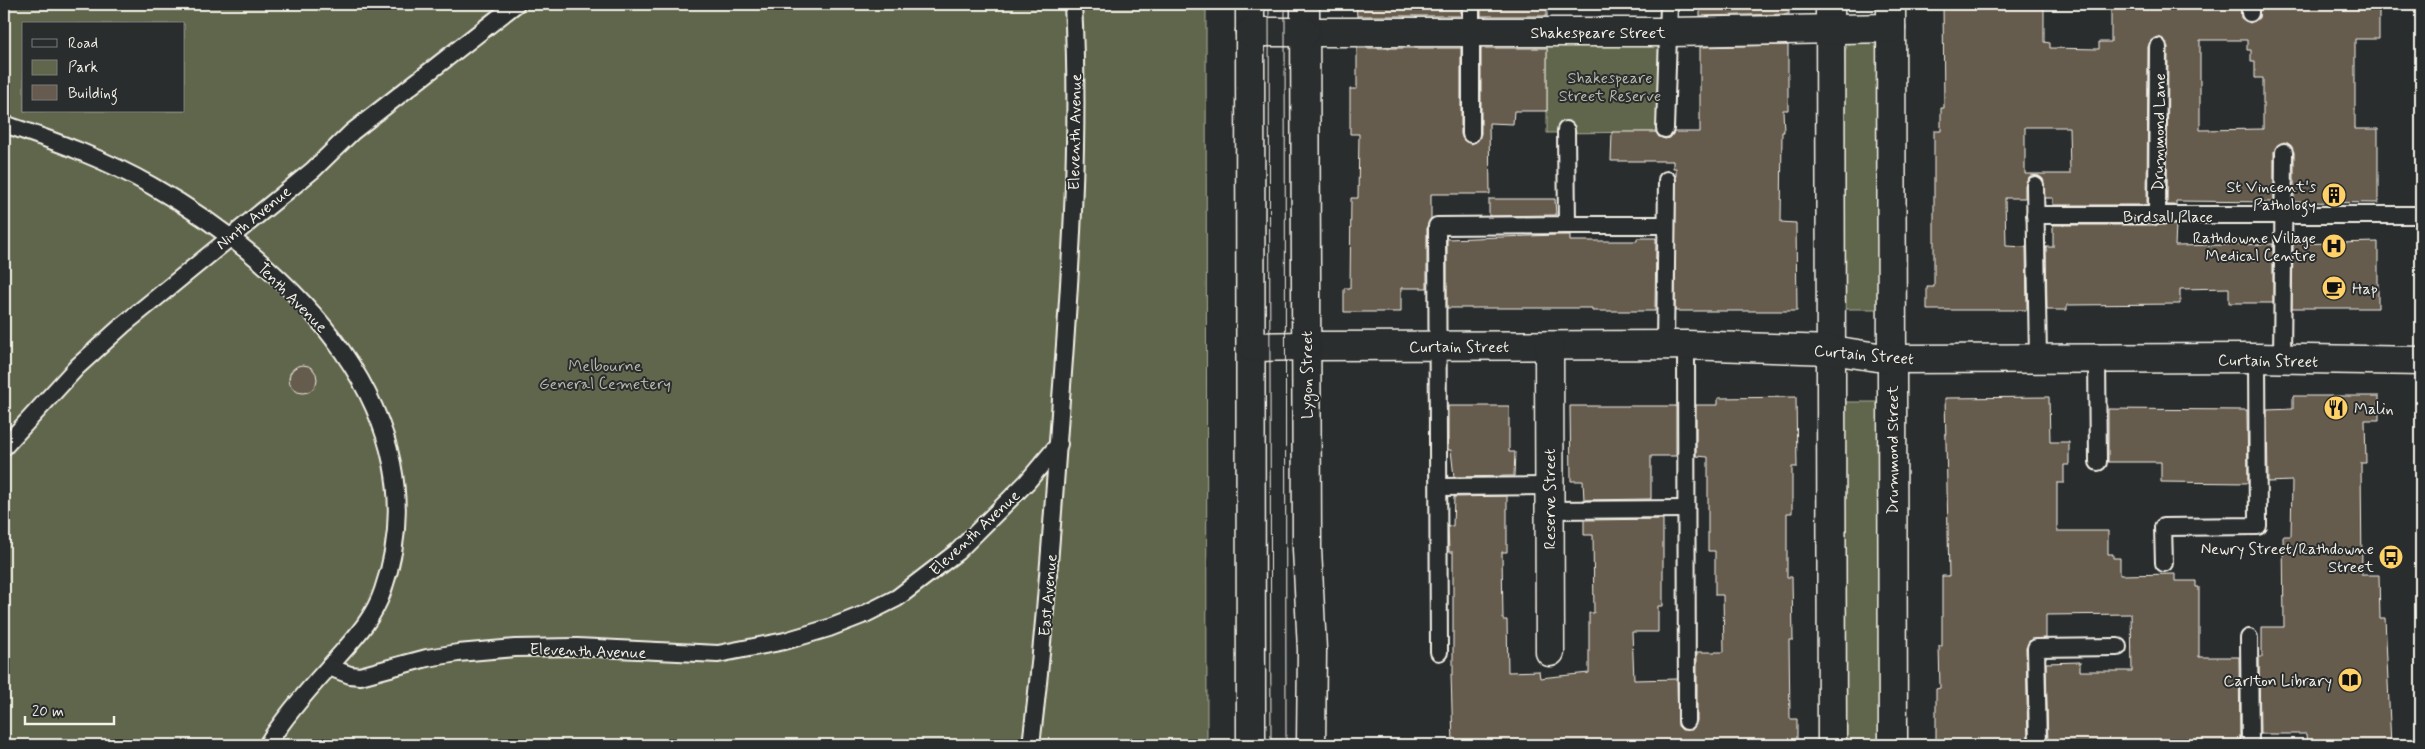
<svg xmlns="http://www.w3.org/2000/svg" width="2425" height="749" font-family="Mynerve,sans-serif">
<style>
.green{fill:#60664c;stroke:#aaac9a;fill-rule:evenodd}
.building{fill:#665b4e;stroke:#f4f1e8;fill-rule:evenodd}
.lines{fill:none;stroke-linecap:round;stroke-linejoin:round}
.service-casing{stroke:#f4f1e8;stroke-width:20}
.minor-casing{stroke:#f4f1e8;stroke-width:31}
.tertiary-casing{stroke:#f4f1e8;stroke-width:31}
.service{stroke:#2a2d2e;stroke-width:16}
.minor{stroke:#2a2d2e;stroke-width:28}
.tertiary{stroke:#2a2d2e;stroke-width:28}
.tram{stroke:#f4f1e8;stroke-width:1}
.labels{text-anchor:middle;stroke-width:4;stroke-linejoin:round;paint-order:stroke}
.street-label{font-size:16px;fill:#f4f1e8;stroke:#2a2d2e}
.park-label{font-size:16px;fill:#b9b9aa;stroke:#2a2d2e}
.poi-label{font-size:16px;fill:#f4f1e8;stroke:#2a2d2e;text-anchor:end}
</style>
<rect width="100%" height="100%" fill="#2a2d2e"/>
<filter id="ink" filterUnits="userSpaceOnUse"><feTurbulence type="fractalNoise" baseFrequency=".02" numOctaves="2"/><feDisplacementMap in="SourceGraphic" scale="10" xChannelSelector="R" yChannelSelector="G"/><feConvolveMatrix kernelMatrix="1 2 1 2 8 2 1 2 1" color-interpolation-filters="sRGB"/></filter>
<g filter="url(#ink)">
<!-- green -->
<g class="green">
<path d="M4,4H1206L1207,745H4ZM24,24H184V111H24Z"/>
<path d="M1672,40V132L1547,133V41Z"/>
<path d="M1862,40L1875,44L1878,52L1880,309H1844L1845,51L1848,44Z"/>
<path d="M1843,402H1880L1884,745H1846Z"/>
</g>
<!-- building -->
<g class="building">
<path d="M1356,4H1461V16H1357Z"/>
<rect x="1481" y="4" width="66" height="12"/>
<path d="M1700,4H1789V14L1700,16Z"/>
<path d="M1943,4H2044V42L2050,43V48L2099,49V42H2111V4H2240L2241,18L2250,23L2259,18L2260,4H2379V39H2355V129H2378V203L2294,202V152L2289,144L2284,142L2279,144L2274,151V202L2176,201V205H2167L2168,47L2163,39L2158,37L2150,42L2148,47L2147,205H2053V198H2045L2043,179L2039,176H2030L2025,185V198H2005L2006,246L2026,247L2027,310H1927V287H1934V131H1941V108H1944ZM2200,40H2247V50H2251V62H2255V78H2263V129L2200,130ZM2025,127H2069L2070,174H2025Z"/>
<path d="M1788,45V110H1783L1784,132H1782L1781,222L1796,223L1797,311H1675L1676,168H1673V161H1611L1612,132H1656L1659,137L1665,139L1670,138L1674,132H1700V47Z"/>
<path d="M1357,48H1461V134L1463,139L1471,144L1476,142L1481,134V48H1547V111H1514L1513,124L1489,123L1490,194H1431V218L1427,226V288H1401V312H1344V288H1350L1351,198H1358L1359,134H1350V89H1357Z"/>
<path d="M1489,199H1555L1556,215L1489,216Z"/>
<path d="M2053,225H2176L2175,246L2273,244V303H2229V288L2180,289V304L2067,305V310H2047L2046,247H2053Z"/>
<path d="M1556,235H1570V241H1637V238H1656L1655,311H1592V308H1447V239Z"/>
<path d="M2378,242V308H2292L2293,244Z"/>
<circle cx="303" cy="379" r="14"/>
<path d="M2293,396H2379V420H2365L2366,463H2361L2362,575H2379L2380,618H2385L2391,745H2307L2306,734H2260L2259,657H2262V627H2284L2283,536H2291L2292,481L2268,482L2267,410L2293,409Z"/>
<path d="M1796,397L1797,467H1792V513H1787V577H1792L1793,640H1789L1790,719H1797V745H1453L1451,674H1453V552H1449L1448,526H1453L1454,497L1507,496V552H1502L1503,620H1507L1508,672L1539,671L1540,678L1589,673V613H1594L1593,535H1584V520L1663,519V606H1658V632H1632L1634,680L1677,679L1678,726L1682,730H1692L1697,721V652H1724L1723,595H1715V551H1708V457L1696,456V405H1718V398Z"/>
<path d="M2049,397L2050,442H2069V465H2064V483H2057V531H2108V554H2113V558H2120V575L2175,574V581H2196V587H2199V657H2239L2240,745H2048L2046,663L2080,662V671H2132L2131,614L2046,615V638L2031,639L2026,648L2028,745H1936V689L1940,688L1939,646H1942V576H1949L1945,398Z"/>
<path d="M1448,406H1509V452H1515L1514,476L1454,477L1451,450H1448Z"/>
<path d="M1570,406H1676V456H1651V499L1584,500L1583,481H1571Z"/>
<path d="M2108,409L2247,410L2248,483L2161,482V462H2108Z"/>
</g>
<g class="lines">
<defs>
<g id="service">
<path d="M1471,4V134"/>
<path d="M2250,4V13"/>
<path d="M4,124C55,141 105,159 152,186C291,264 444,415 383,590C373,621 350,643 329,667C307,691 284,717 267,745"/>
<path d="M1665,129L1669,4"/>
<path d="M2035,185L2038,358"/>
<path d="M2035,215H2421"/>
<path d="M2157,216L2158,47"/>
<path d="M1567,225H1665"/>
<path d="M1686,345L1687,721"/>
<path d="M1665,346L1667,180"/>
<path d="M2097,358L2098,462"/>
<path d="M2282,360L2284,152"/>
<path d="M4,447L77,367L123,325L313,170L352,132L516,4"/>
<path d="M1439,487L1549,486"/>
<path d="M1549,510L1686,509"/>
<path d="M2164,563L2163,527L2258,526L2257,358"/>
<path d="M2249,638L2250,745"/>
<path d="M1439,652L1437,226L1567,225L1566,130"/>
<path d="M329,667L350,675L360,676L427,658L458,653L515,648L577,647L718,654L785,641L829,628L865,614L897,598L957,552L1027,482L1059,444"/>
<path d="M1031,745C1045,630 1053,515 1061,399C1071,268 1080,135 1073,4"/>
<path d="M2038,745L2036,648L2118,647"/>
</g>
<g id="minor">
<path d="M1830,4L1832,745"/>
<path d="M1891,4L1893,745"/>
<path d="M1305,32H1669L1891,28"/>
<path d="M1306,346L1686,345L1831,350L1891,359L2257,358L2421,361"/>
<path d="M1549,346L1550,652"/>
</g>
<g id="tertiary">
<path d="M1250,4L1251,745"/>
<path d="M1305,4L1307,549L1312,650L1311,745"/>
<path d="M1250,32H1305"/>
<path d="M1252,347L1306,346"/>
</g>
</defs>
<!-- service casing -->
<use href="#service" class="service-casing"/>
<!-- minor casing -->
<use href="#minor" class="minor-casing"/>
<!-- tertiary casing -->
<use href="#tertiary" class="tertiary-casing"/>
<!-- service -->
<use href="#service" class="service"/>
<!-- minor -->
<use href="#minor" class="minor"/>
<!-- tertiary -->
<use href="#tertiary" class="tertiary"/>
<!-- tram -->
<g class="tram">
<path d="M1269,4L1271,745"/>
<path d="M1285,4L1286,745"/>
</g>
</g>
</g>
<!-- icons -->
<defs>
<symbol id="building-disc" viewBox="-11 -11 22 22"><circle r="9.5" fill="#ffd166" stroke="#2a2d2e"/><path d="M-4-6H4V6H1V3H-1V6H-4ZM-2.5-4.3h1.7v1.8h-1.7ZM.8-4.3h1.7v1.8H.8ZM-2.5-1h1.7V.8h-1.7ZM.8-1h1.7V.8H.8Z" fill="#111"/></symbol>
<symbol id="hospital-disc" viewBox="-11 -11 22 22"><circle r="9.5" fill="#ffd166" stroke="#2a2d2e"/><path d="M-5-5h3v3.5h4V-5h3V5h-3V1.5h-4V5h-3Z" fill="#111"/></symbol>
<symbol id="cafe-disc" viewBox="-11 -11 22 22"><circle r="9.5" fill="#ffd166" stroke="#2a2d2e"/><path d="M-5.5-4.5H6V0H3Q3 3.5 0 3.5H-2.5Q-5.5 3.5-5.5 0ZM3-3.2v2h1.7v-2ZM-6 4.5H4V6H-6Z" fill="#111"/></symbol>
<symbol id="restaurant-disc" viewBox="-11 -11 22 22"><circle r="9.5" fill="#ffd166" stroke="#2a2d2e"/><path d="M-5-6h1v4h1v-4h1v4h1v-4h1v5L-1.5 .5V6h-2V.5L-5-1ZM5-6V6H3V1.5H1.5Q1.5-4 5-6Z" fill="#111"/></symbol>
<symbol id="bus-disc" viewBox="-11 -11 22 22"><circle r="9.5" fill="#ffd166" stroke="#2a2d2e"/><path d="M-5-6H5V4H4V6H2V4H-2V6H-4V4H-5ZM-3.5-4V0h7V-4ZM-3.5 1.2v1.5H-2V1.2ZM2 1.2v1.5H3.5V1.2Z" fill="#111"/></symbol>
<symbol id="library-disc" viewBox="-11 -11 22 22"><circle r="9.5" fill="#ffd166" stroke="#2a2d2e"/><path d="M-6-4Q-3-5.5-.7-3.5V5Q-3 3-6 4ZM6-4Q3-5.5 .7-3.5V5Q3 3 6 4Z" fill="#111"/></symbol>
</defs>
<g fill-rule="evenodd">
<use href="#building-disc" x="2320" y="181" width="28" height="28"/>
<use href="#hospital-disc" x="2320" y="232" width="28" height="28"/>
<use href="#cafe-disc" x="2320" y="274" width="28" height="28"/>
<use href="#restaurant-disc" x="2322" y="394" width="28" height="28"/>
<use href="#bus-disc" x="2377" y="543" width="28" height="28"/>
<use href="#library-disc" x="2336" y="666" width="28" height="28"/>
</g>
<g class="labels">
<!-- street labels -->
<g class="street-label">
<text x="1598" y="38">Shakespeare Street</text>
<text transform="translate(1074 132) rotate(-89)" y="6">Eleventh Avenue</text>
<text transform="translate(2158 132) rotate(-89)" y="6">Drummond Lane</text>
<text x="2168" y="222">Birdsall Place</text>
<text transform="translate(253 217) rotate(-39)" y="6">Ninth Avenue</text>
<text transform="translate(293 297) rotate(45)" y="6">Tenth Avenue</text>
<text x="1459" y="352">Curtain Street</text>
<text transform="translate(1864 354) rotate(5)" y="6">Curtain Street</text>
<text transform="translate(2268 360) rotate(1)" y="6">Curtain Street</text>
<text transform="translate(1306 375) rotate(-90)" y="6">Lygon Street</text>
<text transform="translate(1892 450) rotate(-90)" y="6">Drummond Street</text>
<text transform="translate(1549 499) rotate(-90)" y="6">Reserve Street</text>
<text transform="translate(974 532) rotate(-43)" y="6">Eleventh Avenue</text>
<text transform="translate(1047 595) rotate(-85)" y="6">East Avenue</text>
<text transform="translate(588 650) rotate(2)" y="6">Eleventh Avenue</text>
</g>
<!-- park labels -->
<g class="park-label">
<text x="1610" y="83">Shakespeare<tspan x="1610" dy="18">Street Reserve</tspan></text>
<text x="605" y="371">Melbourne<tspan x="605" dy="18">General Cemetery</tspan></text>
</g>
<!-- poi labels -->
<g class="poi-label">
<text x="2316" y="192">St Vincent's<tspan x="2316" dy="18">Pathology</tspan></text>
<text x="2316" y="243">Rathdowne Village<tspan x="2316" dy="18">Medical Centre</tspan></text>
<text x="2352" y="294" text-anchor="start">Hap</text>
<text x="2354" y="414" text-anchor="start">Malin</text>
<text x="2374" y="554">Newry Street/Rathdowne<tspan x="2374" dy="18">Street</tspan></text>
<text x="2332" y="686">Carlton Library</text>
</g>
</g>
<!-- margin -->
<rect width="2425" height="749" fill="none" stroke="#2a2d2e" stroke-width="20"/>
<rect x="10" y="10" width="2405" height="729" fill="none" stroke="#f4f1e8" stroke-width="2" filter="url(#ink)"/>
<!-- legend -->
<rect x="22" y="22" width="162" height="90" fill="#2a2d2e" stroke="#7b7b78"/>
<rect x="32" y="39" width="25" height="8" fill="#2a2d2e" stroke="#7b7b78"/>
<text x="68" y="48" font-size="15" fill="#f4f1e8">Road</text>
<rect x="32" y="60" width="25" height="15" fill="#60664c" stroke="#7b7b78"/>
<text x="68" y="72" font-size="15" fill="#f4f1e8">Park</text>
<rect x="32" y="85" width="25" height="15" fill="#665b4e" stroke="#7b7b78"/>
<text x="68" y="98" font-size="15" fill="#f4f1e8">Building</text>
<!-- scale -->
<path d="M25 716v8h89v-8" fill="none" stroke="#f4f1e8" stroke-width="2.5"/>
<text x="32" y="716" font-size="15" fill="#f4f1e8" stroke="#2a2d2e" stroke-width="4" paint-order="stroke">20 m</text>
</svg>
